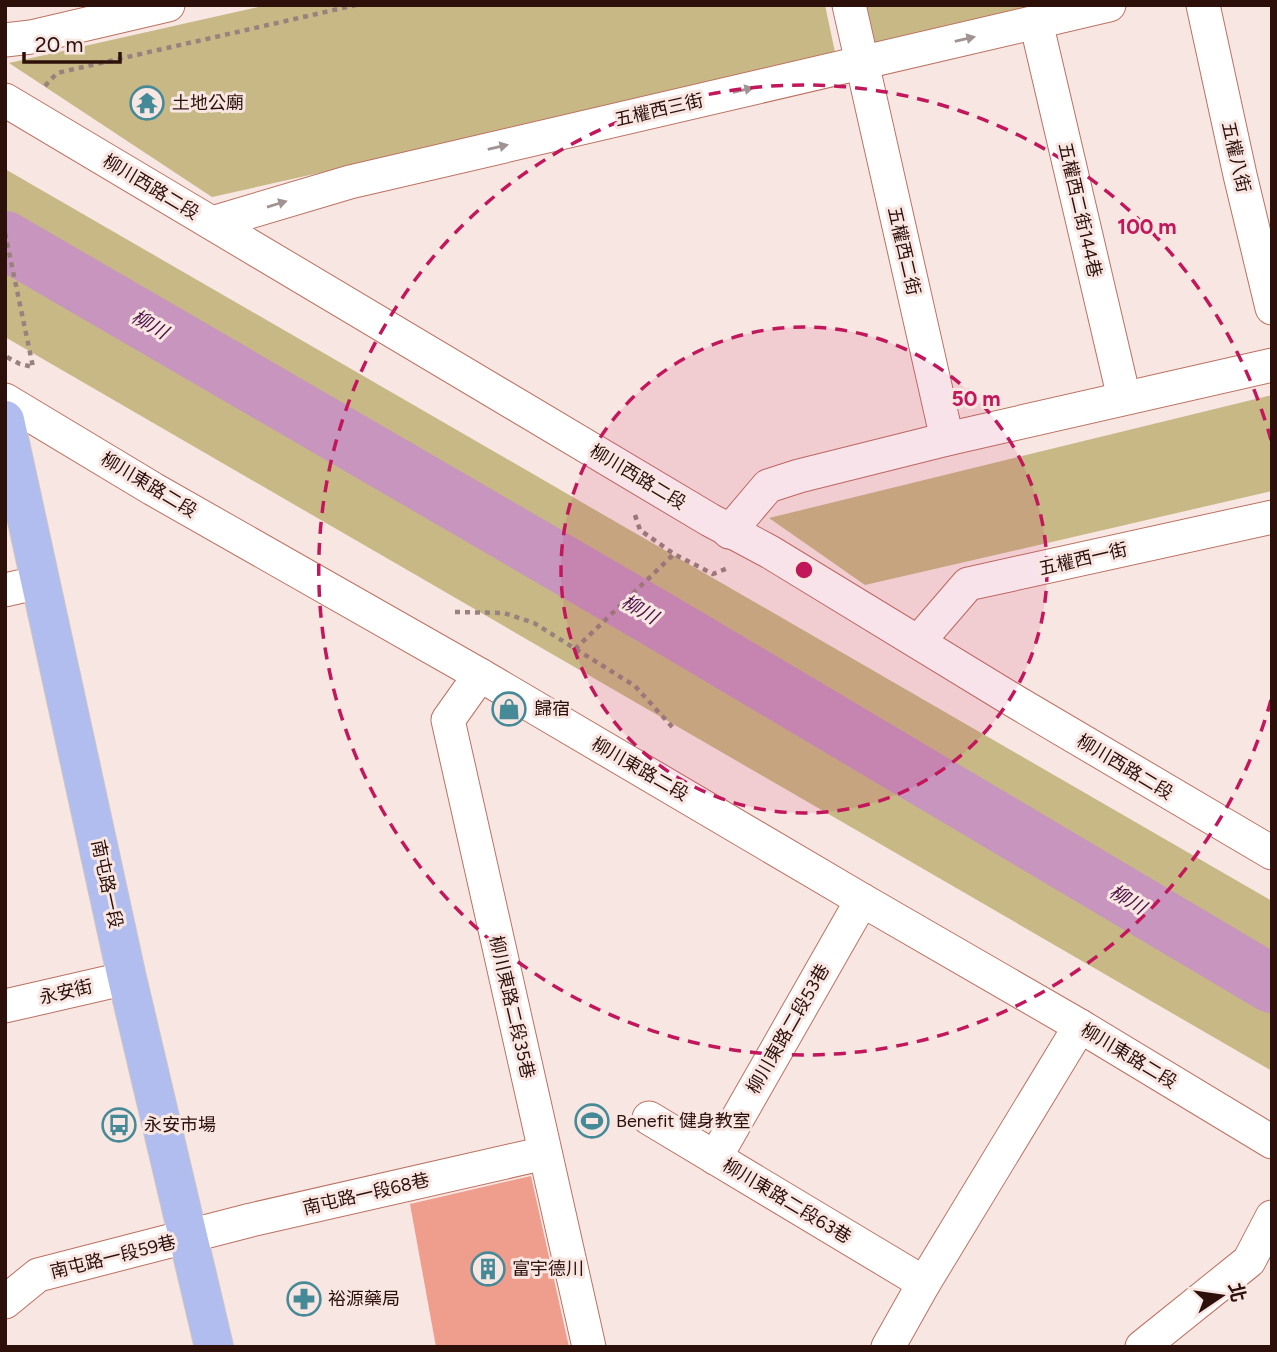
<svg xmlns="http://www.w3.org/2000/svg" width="1277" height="1352" font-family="Figtree,'Noto Sans TC',sans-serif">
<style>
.green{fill:#c7b886}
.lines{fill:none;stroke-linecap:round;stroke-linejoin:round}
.river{stroke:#c795be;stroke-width:58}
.building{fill:#ef9e8d}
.minor-casing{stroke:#bd7161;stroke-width:35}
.major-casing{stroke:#cdc6c4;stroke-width:40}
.path{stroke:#99827e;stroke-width:4.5;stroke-dasharray:5 5;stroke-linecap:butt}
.minor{stroke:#fff;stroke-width:33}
.major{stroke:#b1bdef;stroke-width:38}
.oneway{fill:#a19391}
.ring{fill:none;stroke:#c2185b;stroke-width:3.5;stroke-dasharray:12 9}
.labels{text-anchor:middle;stroke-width:6;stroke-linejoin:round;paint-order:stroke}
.poi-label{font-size:18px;fill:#2e100b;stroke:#f7e6e2;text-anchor:start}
.street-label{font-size:18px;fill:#2e100b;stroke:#f7e6e2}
.water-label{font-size:19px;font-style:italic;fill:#4c0f46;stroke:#f7e6e2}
.centre{fill:#c2185b;stroke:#f7e6e2;stroke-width:3.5}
.ring-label{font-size:21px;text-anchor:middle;font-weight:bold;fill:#c2185b;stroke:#f7e6e2;stroke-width:6;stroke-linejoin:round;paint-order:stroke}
</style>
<rect width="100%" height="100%" fill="#f7e6e2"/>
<!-- green -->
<g class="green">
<path d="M267,5H825L836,57L212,197L9,63Z"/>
<path d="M862,5H1041L872,47Z"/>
<path d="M5,169L1272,901V1071L5,337Z"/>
<path d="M1272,395V491L865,585L769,518Z"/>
</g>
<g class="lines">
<!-- river -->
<path class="river" d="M5,240L657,619L1272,984"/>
</g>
<!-- building -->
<path class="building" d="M531,1176L569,1347H436L410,1204Z"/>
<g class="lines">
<defs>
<g id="minor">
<path d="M849,5L947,439"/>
<path d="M1203,5L1240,175L1272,308"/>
<path d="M1036,22L1124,398"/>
<path d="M5,40L31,37L168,5"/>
<path d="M5,100L710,520L770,552L1016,702L1272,853"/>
<path d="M212,223L350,182L1109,5"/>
<path d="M5,400L153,489L480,675L862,900L1080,1026L1272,1142"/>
<path d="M729,532L768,486L799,476L947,439L1272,365"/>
<path d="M5,590L40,582"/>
<path d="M918,642L968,584L1272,517"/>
<path d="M480,675L448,720L589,1347"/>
<path d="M5,1006L127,978"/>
<path d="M649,1118L924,1283"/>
<path d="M715,1158L862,900"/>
<path d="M5,1302L38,1275L251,1220L545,1153"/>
<path d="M888,1347L924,1283L1080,1026"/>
<path d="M1142,1347L1249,1261L1272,1217"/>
</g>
<path id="major" d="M5,420L127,978L214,1347"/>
</defs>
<!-- minor casing -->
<use href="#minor" class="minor-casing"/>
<!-- major casing -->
<use href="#major" class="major-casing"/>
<!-- path -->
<g class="path">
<path d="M45,86L57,73L356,5"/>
<path d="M5,233L33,367L20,364L5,356"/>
<path d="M635,515L640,530L674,554L713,574L728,568"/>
<path d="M455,612L504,613L534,623L635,686L675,730"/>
<path d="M575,649L674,554"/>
</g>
<!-- minor -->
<use href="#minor" class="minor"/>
<!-- major -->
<use href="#major" class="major"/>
</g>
<!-- one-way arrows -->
<defs><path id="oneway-solid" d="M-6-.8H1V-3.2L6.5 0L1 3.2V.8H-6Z" transform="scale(1.75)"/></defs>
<g class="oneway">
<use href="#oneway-solid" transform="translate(965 39) rotate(-13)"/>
<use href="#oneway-solid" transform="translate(743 90) rotate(-13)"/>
<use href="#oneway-solid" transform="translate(498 147) rotate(-13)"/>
<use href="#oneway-solid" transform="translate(277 204) rotate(-17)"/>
</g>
<!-- distance rings -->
<circle cx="804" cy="570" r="243" fill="#c2185b" fill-opacity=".12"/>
<g class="ring">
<circle cx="804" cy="570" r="243"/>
<path d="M1271 700A485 485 0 1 1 1271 440"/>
</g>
<!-- icons -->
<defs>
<symbol id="temple-ring" viewBox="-11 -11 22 22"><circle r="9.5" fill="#f7e6e2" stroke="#468a98" stroke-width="1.5"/><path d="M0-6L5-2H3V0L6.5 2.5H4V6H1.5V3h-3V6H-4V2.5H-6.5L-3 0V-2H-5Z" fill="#468a98"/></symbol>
<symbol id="shop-ring" viewBox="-11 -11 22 22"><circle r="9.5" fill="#f7e6e2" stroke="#468a98" stroke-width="1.5"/><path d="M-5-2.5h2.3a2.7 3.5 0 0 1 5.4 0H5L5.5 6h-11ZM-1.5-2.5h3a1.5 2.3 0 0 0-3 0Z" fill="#468a98"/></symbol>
<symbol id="stadium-ring" viewBox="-11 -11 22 22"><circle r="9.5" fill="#f7e6e2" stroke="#468a98" stroke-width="1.5"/><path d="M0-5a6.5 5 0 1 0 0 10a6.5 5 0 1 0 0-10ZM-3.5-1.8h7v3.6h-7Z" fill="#468a98"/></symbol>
<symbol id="bus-ring" viewBox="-11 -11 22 22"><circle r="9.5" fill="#f7e6e2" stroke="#468a98" stroke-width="1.5"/><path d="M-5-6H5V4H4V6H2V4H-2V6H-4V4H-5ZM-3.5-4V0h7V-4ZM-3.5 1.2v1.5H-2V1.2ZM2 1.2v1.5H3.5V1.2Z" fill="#468a98"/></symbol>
<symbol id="building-ring" viewBox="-11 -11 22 22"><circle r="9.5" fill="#f7e6e2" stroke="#468a98" stroke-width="1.5"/><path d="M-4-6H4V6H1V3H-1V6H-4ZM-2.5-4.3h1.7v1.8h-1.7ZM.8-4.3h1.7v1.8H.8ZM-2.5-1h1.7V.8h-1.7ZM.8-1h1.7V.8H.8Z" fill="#468a98"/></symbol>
<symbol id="pharmacy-ring" viewBox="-11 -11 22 22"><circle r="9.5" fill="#f7e6e2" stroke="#468a98" stroke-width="1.5"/><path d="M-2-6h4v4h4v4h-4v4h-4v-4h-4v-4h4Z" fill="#468a98"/></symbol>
</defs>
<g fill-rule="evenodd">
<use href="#temple-ring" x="128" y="84" width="38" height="38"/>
<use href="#shop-ring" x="490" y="690" width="38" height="38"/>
<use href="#stadium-ring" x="573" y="1102" width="38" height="38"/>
<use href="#bus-ring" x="100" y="1106" width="38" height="38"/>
<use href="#building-ring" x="469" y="1250" width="38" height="38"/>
<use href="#pharmacy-ring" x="285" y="1280" width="38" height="38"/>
</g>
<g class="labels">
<!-- poi labels -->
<g class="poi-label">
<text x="172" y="109">土地公廟</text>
<text x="534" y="715">歸宿</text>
<text x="616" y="1127">Benefit 健身教室</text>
<text x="144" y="1131">永安市場</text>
<text x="512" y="1275">富宇德川</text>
<text x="328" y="1305">裕源藥局</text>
</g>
<!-- street labels -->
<g class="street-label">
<text transform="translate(659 110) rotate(-13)" y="6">五權西三街</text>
<text transform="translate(1236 157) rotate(77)" y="6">五權八街</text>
<text transform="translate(151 187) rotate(31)" y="6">柳川西路二段</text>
<text transform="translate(1080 210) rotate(77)" y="6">五權西二街144巷</text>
<text transform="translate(904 251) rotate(77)" y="6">五權西二街</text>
<text transform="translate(638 477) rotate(31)" y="6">柳川西路二段</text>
<text transform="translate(149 485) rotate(31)" y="6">柳川東路二段</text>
<text transform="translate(1083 559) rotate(-13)" y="6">五權西一街</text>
<text transform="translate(1125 767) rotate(31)" y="6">柳川西路二段</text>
<text transform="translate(640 769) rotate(30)" y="6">柳川東路二段</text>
<text transform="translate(107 884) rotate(78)" y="6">南屯路一段</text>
<text transform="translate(66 992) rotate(-13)" y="6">永安街</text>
<text transform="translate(512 1007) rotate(77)" y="6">柳川東路二段35巷</text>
<text transform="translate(788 1029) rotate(-60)" y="6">柳川東路二段53巷</text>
<text transform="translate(1129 1056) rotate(31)" y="6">柳川東路二段</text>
<text transform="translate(366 1194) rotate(-13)" y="6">南屯路一段68巷</text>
<text transform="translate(787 1201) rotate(31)" y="6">柳川東路二段63巷</text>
<text transform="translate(113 1257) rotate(-14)" y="6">南屯路一段59巷</text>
</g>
<!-- water labels -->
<g class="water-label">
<text transform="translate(150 324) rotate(30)" y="7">柳川</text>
<text transform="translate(640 609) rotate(30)" y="7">柳川</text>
<text transform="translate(1128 899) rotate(31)" y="7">柳川</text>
</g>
</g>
<circle cx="804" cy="570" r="10" class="centre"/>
<g class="ring-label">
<text x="1147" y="234">100 m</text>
<text x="976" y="406">50 m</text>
</g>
<!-- border -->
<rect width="1277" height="1352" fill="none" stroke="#2e100b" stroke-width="14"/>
<!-- north arrow -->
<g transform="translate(1221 1296) rotate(77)" stroke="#f7e6e2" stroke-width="5" paint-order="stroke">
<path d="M0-5L12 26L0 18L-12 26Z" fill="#2e100b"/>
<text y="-10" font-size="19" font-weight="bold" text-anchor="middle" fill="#2e100b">北</text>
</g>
<!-- scale -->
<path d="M24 52v10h96v-10" fill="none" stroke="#2e100b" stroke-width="3.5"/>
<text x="35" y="52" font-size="21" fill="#2e100b" stroke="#f7e6e2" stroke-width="5" paint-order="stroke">20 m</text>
</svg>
